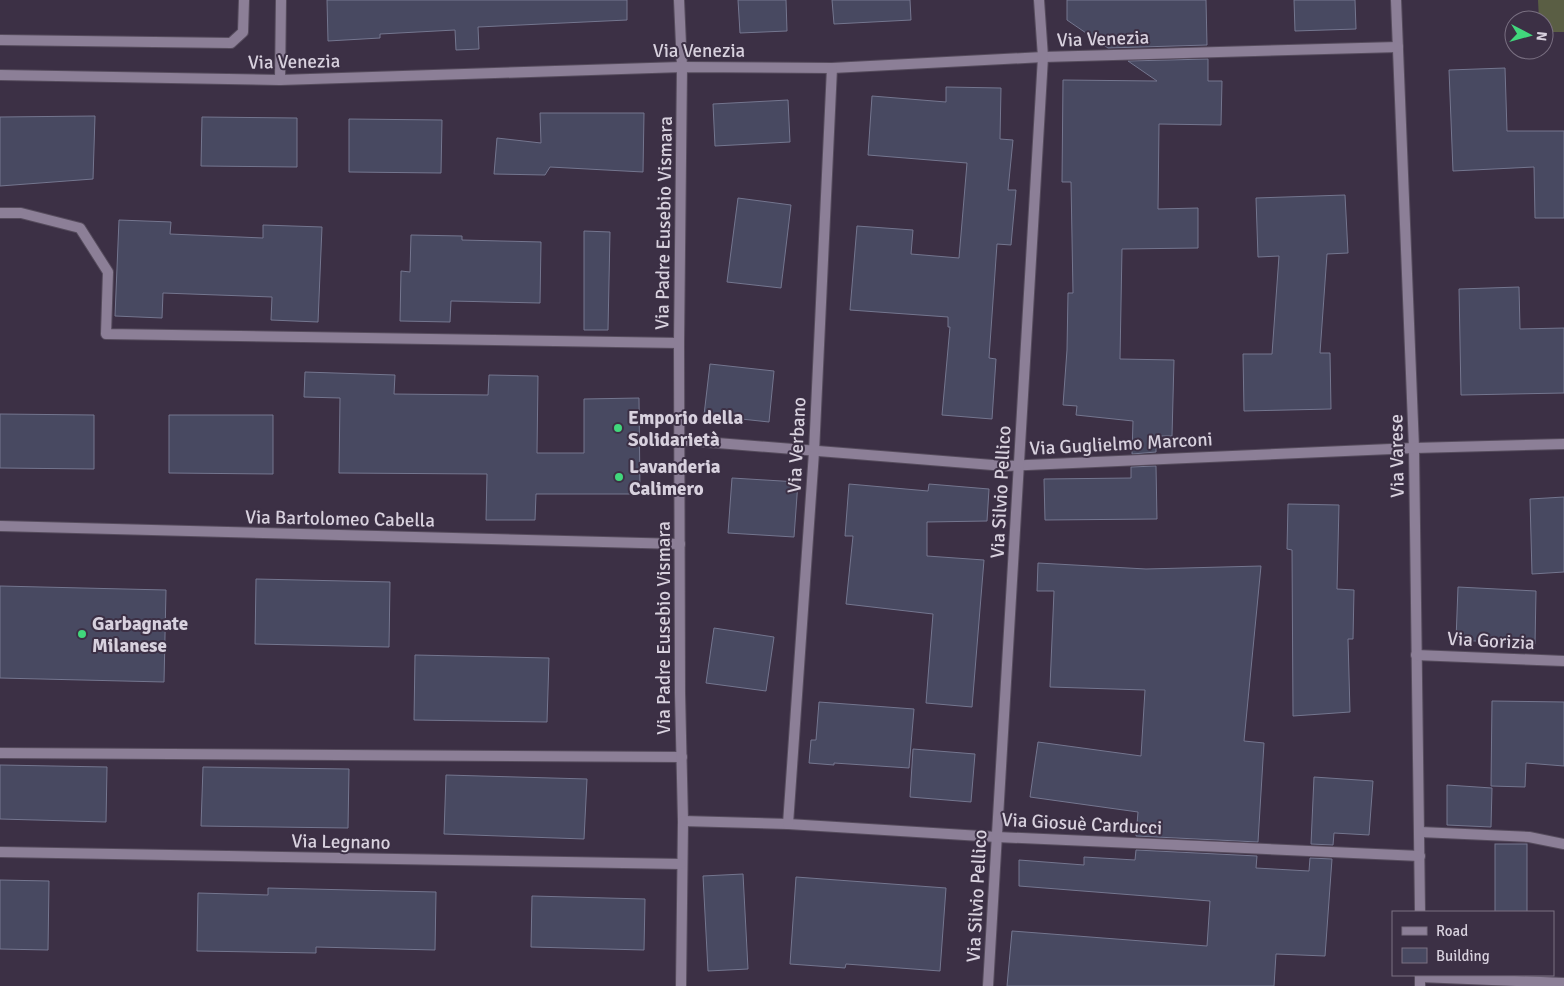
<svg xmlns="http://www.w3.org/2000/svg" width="1564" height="986" font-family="Signika,sans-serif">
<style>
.green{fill:#5a5e44}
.building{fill:#484961;stroke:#74768f}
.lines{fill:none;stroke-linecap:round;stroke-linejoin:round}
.lane-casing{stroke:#564c5d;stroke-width:12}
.street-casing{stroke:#564c5d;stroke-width:12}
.lane{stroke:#8c7f97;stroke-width:10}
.street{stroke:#8c7f97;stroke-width:10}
.poi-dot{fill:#41d77c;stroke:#3c3045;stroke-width:2}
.labels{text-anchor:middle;stroke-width:4;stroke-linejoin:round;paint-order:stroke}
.street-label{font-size:19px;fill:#d8d1de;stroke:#3c3045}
.poi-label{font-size:19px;font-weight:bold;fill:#d8d1de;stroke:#3c3045;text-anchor:start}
</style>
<rect width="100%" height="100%" fill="#3c3045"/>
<!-- green -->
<path class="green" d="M1538,0H1564V32H1544V20H1539Z"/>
<!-- building -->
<g class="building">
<path d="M327,0H627V20L478,27L479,49L456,50L455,30L380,34V38L328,41Z"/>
<path d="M738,0H786L787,31L740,33Z"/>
<path d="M832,0H910L911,20L834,24Z"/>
<path d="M1067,0H1206L1207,45L1108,48L1067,20Z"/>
<path d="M1294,0H1355L1356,29L1295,31Z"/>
<path d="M1208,59V81H1222L1221,125L1159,124L1158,209L1198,208V248L1122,249L1120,359L1174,360L1172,436H1156V452L1132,454L1133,421L1076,415L1077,406L1063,405L1067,350L1068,293H1073L1071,182H1062L1063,80L1157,81L1128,61Z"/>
<path d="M1505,68L1507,131H1564V218H1535L1534,167L1453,171L1449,70Z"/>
<path d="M946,87L1001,88L1000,139L1013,140L1008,190H1016L1011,245L997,244L989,358L996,359L992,419L942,415L950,327H948V317L850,310L857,226L913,230L911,254L959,258L967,163L868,155L872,96L946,102Z"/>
<path d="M788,100L790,142L715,146L713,104Z"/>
<path d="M540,113H644L643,172L550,167L545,175L494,174L497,138L541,143Z"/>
<path d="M95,116L93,179L0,186V117Z"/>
<path d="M202,117L297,118V167L201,166Z"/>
<path d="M349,119L442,120L441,173L349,172Z"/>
<path d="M1345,195L1348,253L1327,254L1320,353H1330L1331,409L1244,411L1243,354H1272L1279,256L1258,257L1256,198Z"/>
<path d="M738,198L791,205L781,288L727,282Z"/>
<path d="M119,220L171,222L170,234L263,238V225L322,227L318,322L271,320L272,297L163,293L162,318L115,316Z"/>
<path d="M584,231L610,232L608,330H584Z"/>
<path d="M411,235L462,236V240L541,242L540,303L451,301L450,322L400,321L401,271L410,272Z"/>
<path d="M1519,287L1520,329L1564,328V393L1461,395L1459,289Z"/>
<path d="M710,364L774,371L769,422L704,415Z"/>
<path d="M305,372L395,375L394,394L488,395L489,375L538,376L537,453H584V399L639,398L640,494H536L535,520H486L487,474L339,473L340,398L304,397Z"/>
<path d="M0,414L94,415V469L0,468Z"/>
<path d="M169,415H273V474L169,473Z"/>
<path d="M1156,466L1157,519L1045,520L1044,479L1131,478V467Z"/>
<path d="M732,478L798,482L794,537L728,533Z"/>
<path d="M849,484L928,491L929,484L989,489L987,521L927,522V556L984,560L972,707L926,703L933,614L846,604L853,536H845Z"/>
<path d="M1564,497V572L1532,574L1530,499Z"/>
<path d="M1288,504L1339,505L1337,589L1354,590L1353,639H1348L1350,712L1293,716L1292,550L1287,549Z"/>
<path d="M1038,563L1146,569L1261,566L1244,741L1264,743L1258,842L1136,836L1138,812L1030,797L1038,742L1141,756L1145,690L1050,687L1054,591H1037Z"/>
<path d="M256,579L390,582L389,647L255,644Z"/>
<path d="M0,586L166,590L164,682L0,678Z"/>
<path d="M1458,587L1536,591L1535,644L1456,640Z"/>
<path d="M714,628L774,637L766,691L706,683Z"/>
<path d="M415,655L549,658L547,722L414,720Z"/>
<path d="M1492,701L1564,702V766L1526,763L1525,787L1491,786Z"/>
<path d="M819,702L914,709L909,768L834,763V765L809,763L811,740H816Z"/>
<path d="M913,749L975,754L971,802L910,797Z"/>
<path d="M0,765L107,767L106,822L0,819Z"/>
<path d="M203,767L349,769L348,828L201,826Z"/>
<path d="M446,775L587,779L584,839L444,834Z"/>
<path d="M1314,777L1373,781L1369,835L1334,833L1333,845L1311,844Z"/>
<path d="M1447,785L1492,788L1491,827L1447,825Z"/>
<rect x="1495" y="844" width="32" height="68"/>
<path d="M1136,850L1257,856L1256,868L1309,871L1310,858L1332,859L1325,956L1276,954L1274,986H1007L1012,931L1207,946L1210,901L1019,886V860L1084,865V857L1135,860Z"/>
<path d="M743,874L748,969L708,971L703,876Z"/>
<path d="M796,877L946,888L940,971L846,964L845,968L790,964Z"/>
<path d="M0,880L49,881L48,950L0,949Z"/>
<path d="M268,888L436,892L435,950L316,947V953L197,951L198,893L268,895Z"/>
<path d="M532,896L645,899L644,950L531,947Z"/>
</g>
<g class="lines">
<defs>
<g id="lane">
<path d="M0,40L231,43L243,32L244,0"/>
<path d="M0,213H21L80,228L108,272L106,334L679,343"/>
<path d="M0,753L682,757"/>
<path d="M1420,832L1529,837L1564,844"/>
<path d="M1420,977L1564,983"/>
</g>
<g id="street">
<path d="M679,0L682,67L679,343L680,693L683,821L681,986"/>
<path d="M1396,0L1414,448L1420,912"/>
<path d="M0,75L280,80L682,67L832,68L1043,57L1398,47"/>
<path d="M280,80L281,0"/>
<path d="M680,440L1005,466L1414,448L1564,444"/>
<path d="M0,526L680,544"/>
<path d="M1416,655L1564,661"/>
<path d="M683,821L788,824L997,837L1420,856"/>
<path d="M788,824L814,452L832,68"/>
<path d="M0,852L681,864"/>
<path d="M1420,975V986"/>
<path d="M988,986L1043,57L1039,0"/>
</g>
</defs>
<!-- lane casing -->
<use href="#lane" class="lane-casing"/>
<!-- street casing -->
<use href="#street" class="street-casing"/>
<!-- lane -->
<use href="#lane" class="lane"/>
<!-- street -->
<use href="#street" class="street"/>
</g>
<!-- markers -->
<g class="poi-dot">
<circle cx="618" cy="428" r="5"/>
<circle cx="619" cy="477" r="5"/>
<circle cx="82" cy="634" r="5"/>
</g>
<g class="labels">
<!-- street labels -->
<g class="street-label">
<text transform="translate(1103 38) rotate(-2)" y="7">Via Venezia</text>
<text x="699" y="57">Via Venezia</text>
<text transform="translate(294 61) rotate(-1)" y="7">Via Venezia</text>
<text transform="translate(663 223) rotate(-89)" y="7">Via Padre Eusebio Vismara</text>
<text transform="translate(1121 443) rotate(-3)" y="7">Via Guglielmo Marconi</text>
<text transform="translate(796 445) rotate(-87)" y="7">Via Verbano</text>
<text transform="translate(1396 456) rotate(-91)" y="7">Via Varese</text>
<text transform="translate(1000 492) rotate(-87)" y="7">Via Silvio Pellico</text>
<text transform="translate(340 518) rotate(1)" y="7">Via Bartolomeo Cabella</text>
<text transform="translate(663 628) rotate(-90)" y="7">Via Padre Eusebio Vismara</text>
<text transform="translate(1491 640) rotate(3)" y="7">Via Gorizia</text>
<text transform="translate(1082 823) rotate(3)" y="7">Via Giosuè Carducci</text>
<text transform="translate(341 841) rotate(1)" y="7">Via Legnano</text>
<text transform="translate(976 896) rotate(-87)" y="7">Via Silvio Pellico</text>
</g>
<!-- poi labels -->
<g class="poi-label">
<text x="628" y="424">Emporio della<tspan x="628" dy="22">Solidarietà</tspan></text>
<text x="629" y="473">Lavanderia<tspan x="629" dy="22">Calimero</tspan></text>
<text x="92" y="630">Garbagnate<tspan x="92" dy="22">Milanese</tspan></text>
</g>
</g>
<!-- legend -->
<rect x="1392" y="911" width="162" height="65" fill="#3c3045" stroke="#7a7082"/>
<rect x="1402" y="927" width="25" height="8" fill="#8c7f97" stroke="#7a7082"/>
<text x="1436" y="936" font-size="15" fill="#d8d1de">Road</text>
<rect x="1402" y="948" width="25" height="15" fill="#484961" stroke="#7a7082"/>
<text x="1436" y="961" font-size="15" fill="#d8d1de">Building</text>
<!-- north arrow -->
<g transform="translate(1529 35) rotate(96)"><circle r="24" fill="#3c3045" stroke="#7a7082"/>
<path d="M0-4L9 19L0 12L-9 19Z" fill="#41d77c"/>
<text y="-8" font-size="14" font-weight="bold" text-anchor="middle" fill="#d8d1de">N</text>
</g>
</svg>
